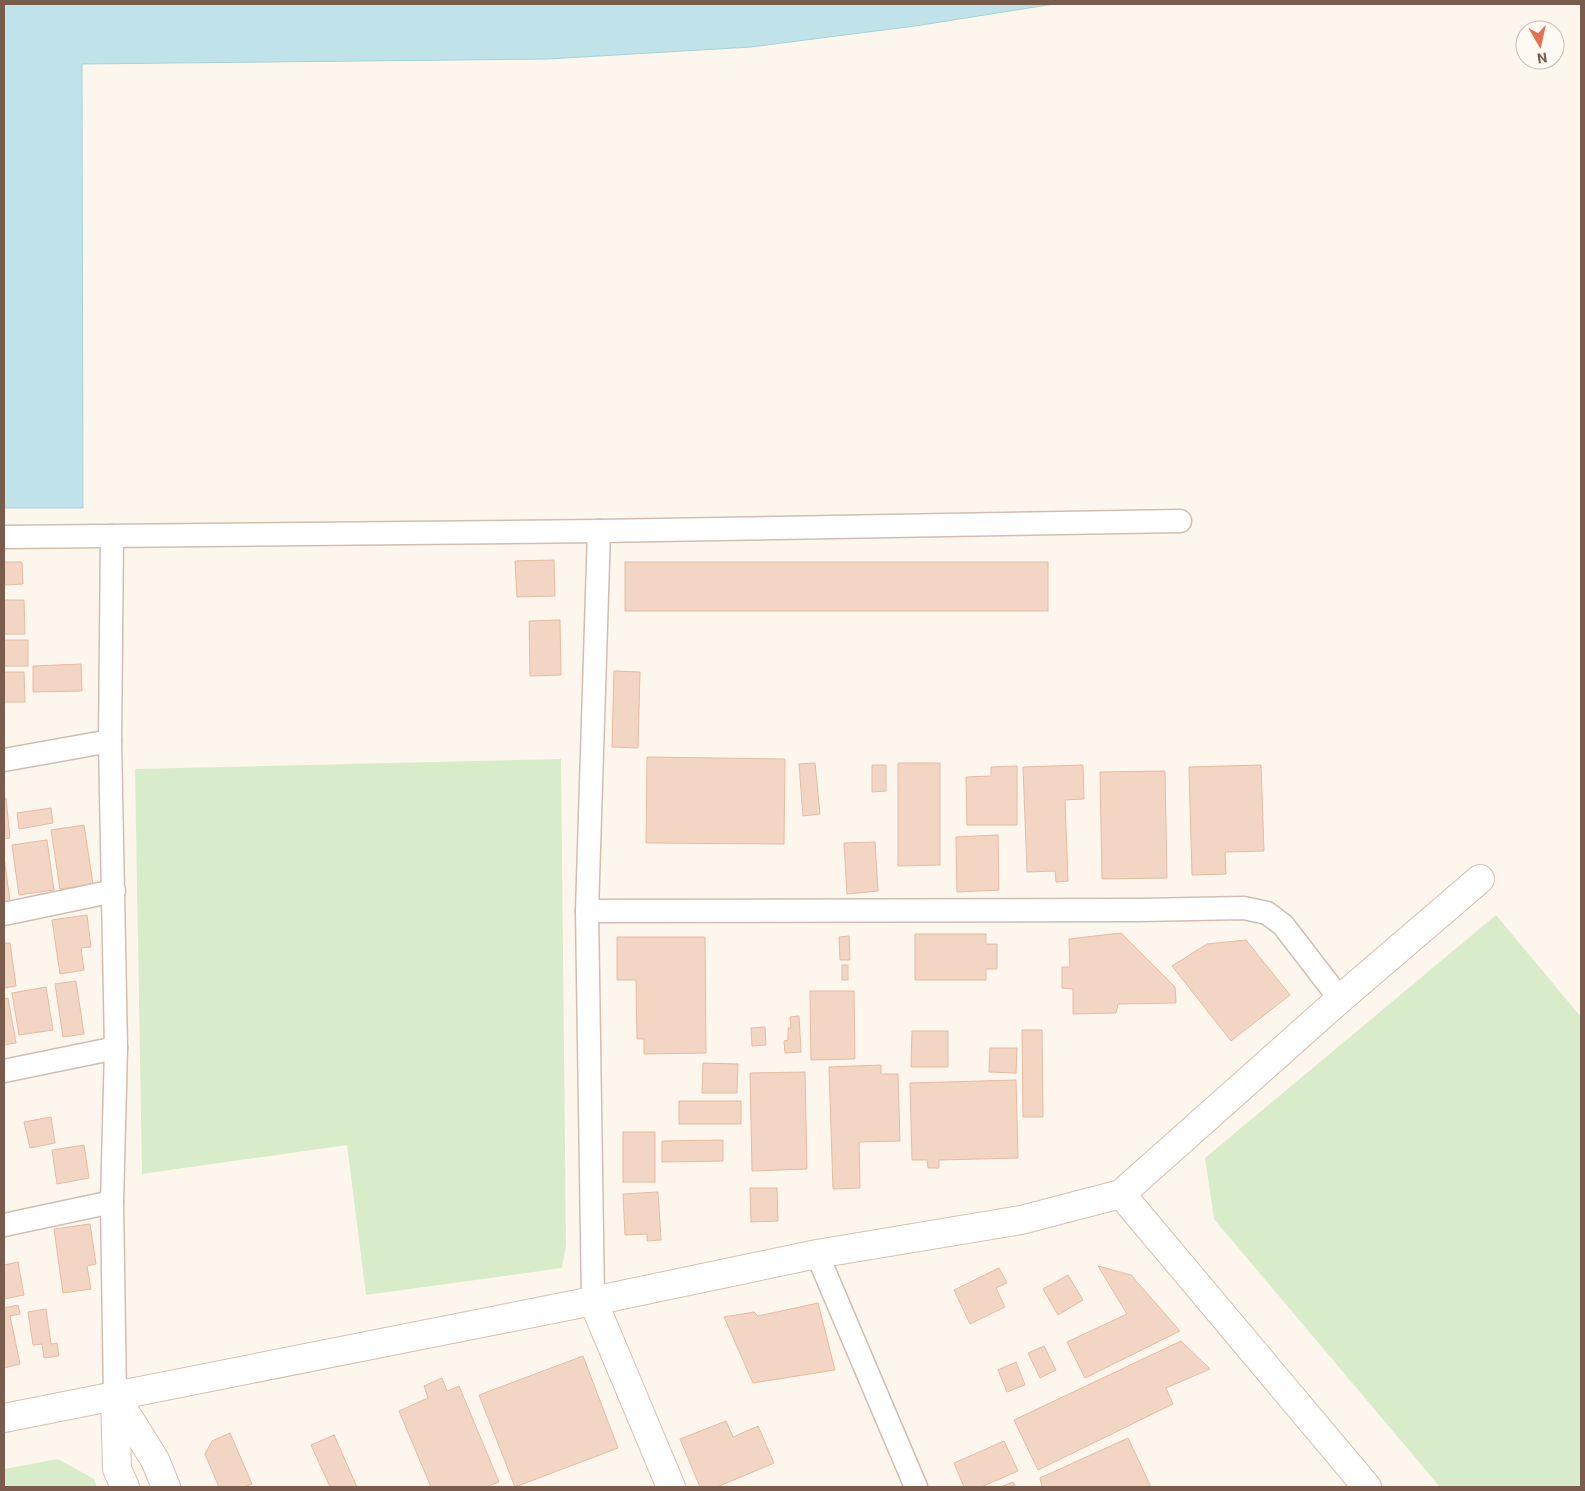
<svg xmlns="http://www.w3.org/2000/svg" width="1585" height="1491" font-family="Roboto,sans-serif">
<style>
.green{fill:#d8ecc9}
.water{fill:#bfe3e8;stroke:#a5d3da}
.building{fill:#f3d5c3;stroke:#e6bba3}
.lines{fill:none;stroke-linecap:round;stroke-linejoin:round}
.street-casing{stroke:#d1beb0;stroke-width:25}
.secondary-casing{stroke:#d6c0b0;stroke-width:30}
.street{stroke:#fff;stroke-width:22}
.secondary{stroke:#fff;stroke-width:28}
</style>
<rect width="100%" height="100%" fill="#fdf6ec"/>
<!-- green -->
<g class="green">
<path d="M561,759L566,1245L562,1268L366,1295L347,1145L142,1174L135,769Z"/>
<path d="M1496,915L1581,1017V1487H1440L1214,1219L1205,1158Z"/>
<path d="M58,1459L94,1479L97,1487H4V1469Z"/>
</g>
<!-- water -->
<path class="water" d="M4,4H1054L915,26L751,47L548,59L82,64L83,508H4Z"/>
<!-- building -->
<g class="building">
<path d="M554,560L555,596L517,597L515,561Z"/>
<path d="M4,562H22L23,584L4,585Z"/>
<rect x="625" y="562" width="423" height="49"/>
<path d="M4,600H24L25,634H4Z"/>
<path d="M560,620L561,675L530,676L529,621Z"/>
<rect x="4" y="640" width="24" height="26"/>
<path d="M81,664L82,691L33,692V666Z"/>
<path d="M614,671L640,672L638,748L612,747Z"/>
<path d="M4,672H24L25,702H4Z"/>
<path d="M647,757L785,759L784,844L646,843Z"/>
<path d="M815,763L820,814L803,816L799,764Z"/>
<path d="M898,763H940V865L898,866Z"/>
<path d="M872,765H886V791L872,792Z"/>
<path d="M1083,765L1084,799L1065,800L1068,881L1056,882L1055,871L1027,872L1023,767Z"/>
<path d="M1261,765L1264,851L1225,852L1226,874L1192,875L1189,767Z"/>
<path d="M1017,766V825H967L966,777L991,776V767Z"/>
<path d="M1165,771L1167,878L1102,879L1100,772Z"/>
<path d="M4,798H6L10,838L4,839Z"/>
<path d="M51,808L53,823L19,829L17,813Z"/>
<path d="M84,825L93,884L60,889L51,830Z"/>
<path d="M998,835L999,890L957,892L956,837Z"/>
<path d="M47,840L54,890L19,895L12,845Z"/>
<path d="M875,842L878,891L847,894L844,843Z"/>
<path d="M4,857L10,901L4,902Z"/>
<path d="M87,915L91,947L81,948L84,970L60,974L52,920Z"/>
<path d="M1121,933L1175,987L1176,1003L1118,1004L1116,1013L1073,1014V989L1062,988V967H1070L1069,939Z"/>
<path d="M915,934H986V944H997V969H986V980H915Z"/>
<path d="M849,936L850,960H840L839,937Z"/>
<path d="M617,937H705L706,1053L644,1054V1039H637L636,980H617Z"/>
<path d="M1246,940L1290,995L1231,1041L1172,966L1207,944Z"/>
<path d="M4,943H10L16,986L4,988Z"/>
<rect x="842" y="965" width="6" height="15"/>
<path d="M76,981L84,1034L63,1037L55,984Z"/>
<path d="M46,987L53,1030L19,1035L12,993Z"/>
<path d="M810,991H854L855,1059L811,1060Z"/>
<path d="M8,998L16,1043L4,1045V999Z"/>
<path d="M799,1016L801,1052L785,1053L784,1041L788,1040V1028H791L790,1017Z"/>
<path d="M765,1027L766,1045L752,1046L751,1028Z"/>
<path d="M1022,1030H1042L1043,1117H1023Z"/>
<path d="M912,1031H948V1067H911Z"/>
<path d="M990,1048H1017L1016,1073L989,1072Z"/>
<path d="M703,1063L738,1064L737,1093H702Z"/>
<path d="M881,1065V1074H898L900,1141L859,1142L860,1188L833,1189L829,1067Z"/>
<path d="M805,1072L807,1169L752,1171L750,1073Z"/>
<path d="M1016,1080L1018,1158L939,1160V1168H928L927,1160H912L910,1083Z"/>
<rect x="679" y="1101" width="62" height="23"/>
<path d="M51,1117L55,1143L30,1148L24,1122Z"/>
<rect x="623" y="1132" width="32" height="50"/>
<path d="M723,1140V1161L662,1162V1141Z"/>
<path d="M84,1145L89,1178L57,1184L52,1150Z"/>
<path d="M750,1188H777L778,1221L751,1222Z"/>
<path d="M658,1192L661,1240L647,1241V1234L625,1235L623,1194Z"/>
<path d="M90,1224L96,1264L87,1266L91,1289L63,1293L54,1229Z"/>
<path d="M18,1262L24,1295L4,1299V1265Z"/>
<path d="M1098,1266L1131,1275L1180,1331L1085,1378L1067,1342L1127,1314Z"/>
<path d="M999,1268L1007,1283L996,1288L1005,1307L970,1324L954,1290Z"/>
<path d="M1068,1275L1083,1300L1058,1315L1043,1289Z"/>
<path d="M818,1303L835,1370L753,1383L724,1317L754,1312L758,1316Z"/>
<path d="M18,1305L20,1314L10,1316L20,1364L4,1368V1308Z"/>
<path d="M46,1309L51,1344L57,1343L59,1356L44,1358L42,1344L33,1345L28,1312Z"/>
<path d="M1181,1341L1210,1369L1166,1388L1173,1404L1038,1470L1014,1420Z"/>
<path d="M1044,1346L1056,1370L1040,1378L1028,1353Z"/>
<path d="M583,1356L618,1448L515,1487L479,1395Z"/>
<path d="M1016,1362L1025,1385L1007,1392L998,1370Z"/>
<path d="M442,1378L447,1391L459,1386L499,1482L486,1487H431L399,1411L428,1398L424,1386Z"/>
<path d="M726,1421L733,1437L758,1426L774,1463L717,1487H700L680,1439Z"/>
<path d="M230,1433L252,1484L244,1487H219L205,1454L212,1441Z"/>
<path d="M334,1435L357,1487H330L311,1445Z"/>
<path d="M1128,1438L1151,1487H1042L1040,1478Z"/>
<path d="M1004,1441L1018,1471L981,1487H964L954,1463Z"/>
<path d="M1013,1482L1016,1487H1001Z"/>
</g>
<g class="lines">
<defs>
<g id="street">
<path d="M112,536L110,741L116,1048L112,1202L115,1396"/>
<path d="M4,537L599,531L1180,521"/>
<path d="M4,760L110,741"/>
<path d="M587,911L1139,910L1244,908L1267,913L1283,925L1340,999"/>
<path d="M4,914L114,891"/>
<path d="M4,1071L116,1048"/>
<path d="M4,1225L112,1202"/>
<path d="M817,1254L916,1487"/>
<path d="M593,1301L587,911L599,531"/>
</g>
<g id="secondary">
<path d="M1121,1194L1367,1487"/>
<path d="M593,1301L671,1487"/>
<path d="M115,1396L155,1460L166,1487"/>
<path d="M115,1397L117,1469L125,1487"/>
<path d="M4,1418L593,1301L817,1254L1021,1220L1121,1194L1340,999L1480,879"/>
</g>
</defs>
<!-- street casing -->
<use href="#street" class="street-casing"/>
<!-- secondary casing -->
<use href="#secondary" class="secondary-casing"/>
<!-- street -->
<use href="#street" class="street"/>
<!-- secondary -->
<use href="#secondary" class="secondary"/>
</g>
<!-- border -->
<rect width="1585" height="1491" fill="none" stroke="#7a5c4d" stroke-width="10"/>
<!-- north arrow -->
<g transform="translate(1540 45) rotate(171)"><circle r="24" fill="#fffaf3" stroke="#cabbb1"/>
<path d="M0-4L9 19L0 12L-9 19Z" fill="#e76f51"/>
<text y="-8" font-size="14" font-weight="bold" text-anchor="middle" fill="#7a5c4d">N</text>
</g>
</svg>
